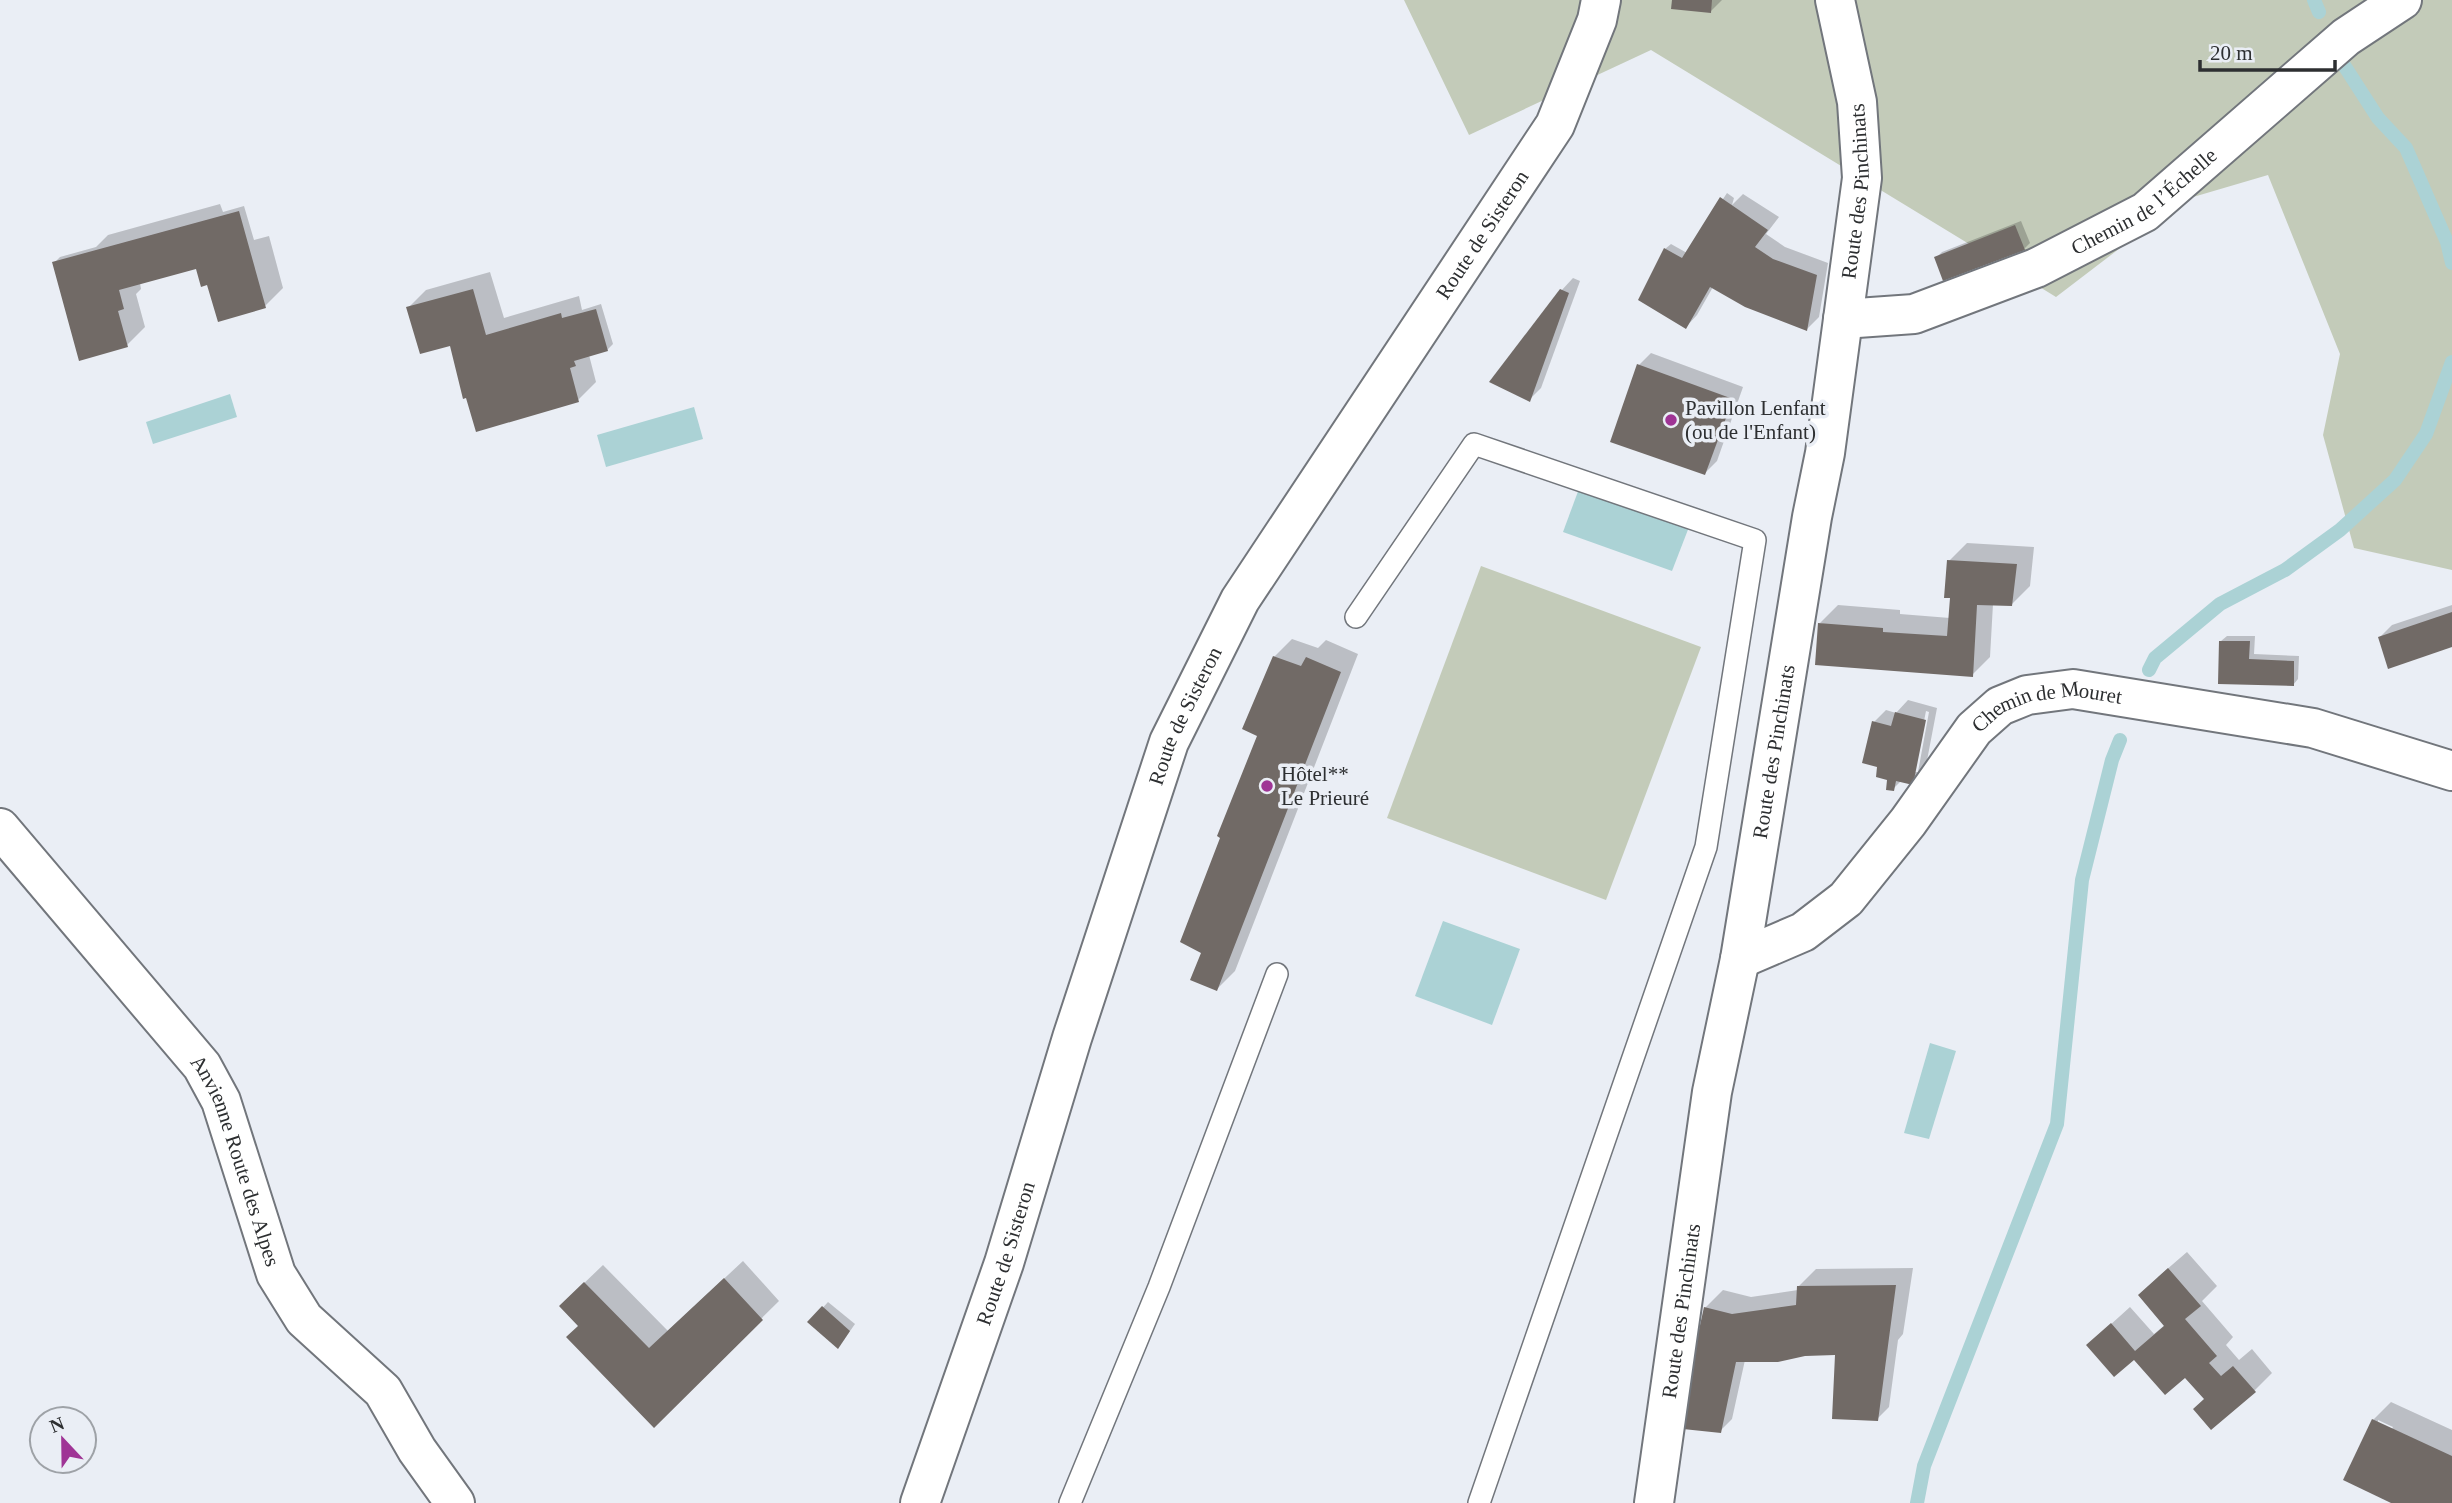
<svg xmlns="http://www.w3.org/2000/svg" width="2452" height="1503" font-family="'Times New Roman',serif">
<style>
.green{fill:#c3cbb9}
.water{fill:#abd2d5}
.shadow{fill:#0003;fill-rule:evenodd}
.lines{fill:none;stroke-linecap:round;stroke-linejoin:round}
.stream{stroke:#abd2d5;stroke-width:14}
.building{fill:#716a66}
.lane-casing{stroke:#72767c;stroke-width:24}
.street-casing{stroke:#72767c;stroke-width:42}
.secondary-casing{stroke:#72767c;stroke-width:42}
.lane{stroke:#fff;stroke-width:21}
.street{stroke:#fff;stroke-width:38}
.secondary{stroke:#fff;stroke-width:38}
.poi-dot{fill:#9f3495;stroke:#eaeef5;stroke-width:2.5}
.labels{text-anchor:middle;stroke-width:7;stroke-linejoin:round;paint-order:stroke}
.street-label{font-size:21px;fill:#2d2f31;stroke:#eaeef5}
.poi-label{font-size:21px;fill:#2d2f31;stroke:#eaeef5;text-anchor:start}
</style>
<rect width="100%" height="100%" fill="#eaeef5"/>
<!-- green -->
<g class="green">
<path d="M1404,0H2452V570L2354,548L2323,435L2340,354L2268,175L2183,200L2056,297L1651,50L1469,135Z"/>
<path d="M1481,566L1701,647L1606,900L1387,818Z"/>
</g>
<!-- water -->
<g class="water">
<path d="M230,394L237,417L153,444L146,422Z"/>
<path d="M694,407L703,439L606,467L597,435Z"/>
<path d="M1580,486L1689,527L1672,571L1563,532Z"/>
<path d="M1443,921L1520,949L1492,1025L1415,996Z"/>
<path d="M1930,1043L1956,1051L1929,1139L1904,1133Z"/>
</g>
<!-- shadow -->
<g class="shadow">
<path d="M1674,0H1722L1710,12Z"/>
<path d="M1727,193L1734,198L1732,205L1743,194L1779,217L1766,234L1785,247L1828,263L1819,317L1807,329L1713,287L1697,315L1686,327L1665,249L1671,244L1687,253Z"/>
<path d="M220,204L223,212L244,206L254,240L269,236L283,288L265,306L209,283L197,267L140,283L141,289L136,294L145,327L127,345L54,263L60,257L96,247L108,235Z"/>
<path d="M2021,221L2030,243L2024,249L1936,258L1942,252Z"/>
<path d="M490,272L504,318L579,296L582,310L601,304L613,344L607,350L589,355L596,382L578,400L451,344L408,308L426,290Z"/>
<path d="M1573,278L1580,281L1541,388L1529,400L1561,291Z"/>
<path d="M1651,353L1743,387L1717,461L1705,473L1639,365Z"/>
<path d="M1967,543L2034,547L2030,586L2012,604H1993L1990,657L1972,675L1820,623L1838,605L1900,610V614L1950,618L1952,597L1949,561Z"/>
<path d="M2452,605V645L2380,637L2392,625Z"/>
<path d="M2227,636H2255L2254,654L2299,656L2298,679L2293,685L2220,682L2221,641Z"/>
<path d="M1292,639L1318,648L1326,640L1358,654L1235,971L1217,989L1203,952L1259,735L1274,657Z"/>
<path d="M1908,700L1937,708L1925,771L1913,783L1901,781L1893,789L1874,722L1886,710L1896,713ZM1926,711L1929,712L1918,772H1914Z"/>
<path d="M2187,1252L2217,1286L2202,1301L2233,1337L2226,1345L2239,1360L2252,1349L2272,1373L2254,1391L2205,1399L2185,1375L2134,1357L2088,1345L2130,1307L2154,1334L2166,1324L2158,1277Z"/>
<path d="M743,1261L779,1301L654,1425L580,1325L579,1288L603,1265L668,1331Z"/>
<path d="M1913,1268L1903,1334L1898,1340L1889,1407L1877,1419L1839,1353L1745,1360L1732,1419L1720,1431L1705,1308L1723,1290L1751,1297L1798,1290V1287L1816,1269Z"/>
<path d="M828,1302L855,1324L843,1341L810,1322Z"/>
<path d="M2391,1402L2452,1430V1503H2395L2373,1420ZM2378,1420L2393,1427L2392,1429L2378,1424Z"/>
</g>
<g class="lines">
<!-- stream -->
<g class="stream">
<path d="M2314,0L2319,12"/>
<path d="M2340,59L2378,118L2406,148L2447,242L2452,263"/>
<path d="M2149,670L2155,658L2220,604L2285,570L2340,530L2395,480L2426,434L2452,362"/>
<path d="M1917,1503L1924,1466L2057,1124L2082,880L2112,760L2120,740"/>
</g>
</g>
<!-- building -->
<g class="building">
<path d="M1672,0H1712L1711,13L1671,9Z"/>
<path d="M1720,197L1768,230L1755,247L1773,259L1817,275L1807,331L1745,307L1710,287L1686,329L1638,300L1664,248L1682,258Z"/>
<path d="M239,211L266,308L218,322L207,285L201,287L196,269L119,290L124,309L118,311L128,347L79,361L52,262Z"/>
<path d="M2015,225L2025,250L1943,281L1934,257Z"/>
<path d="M473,289L486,335L561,313L562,318L596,309L608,351L574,361L576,366L570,368L579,402L476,432L466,398L463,399L450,346L420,354L406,307Z"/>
<path d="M1560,289L1569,293L1530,402L1489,382Z"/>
<path d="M1637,364L1733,399L1705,475L1610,442Z"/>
<path d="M1947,560L2017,564L2012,606L1977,605L1973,677L1815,665L1818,623L1883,628V632L1947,636L1950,598H1944Z"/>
<path d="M2452,612V647L2388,669L2378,637Z"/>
<path d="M2219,641H2250L2249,659L2294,661V686L2218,684Z"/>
<path d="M1273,656L1301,666L1306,657L1341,672L1217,991L1190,980L1201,953L1180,942L1220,838L1217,836L1257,736L1242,729Z"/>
<path d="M1895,712L1926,720L1913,785L1896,781L1894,791L1886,790L1887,780L1876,777L1877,767L1862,763L1872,721L1891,726Z"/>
<path d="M2168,1268L2201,1306L2185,1319L2217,1356L2209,1363L2221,1376L2233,1366L2256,1392L2211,1430L2193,1409L2204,1399L2185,1378L2165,1395L2134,1360L2114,1377L2086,1345L2111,1323L2135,1351L2164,1326L2138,1295Z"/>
<path d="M724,1278L763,1320L654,1428L566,1337L578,1326L559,1306L584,1282L649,1348Z"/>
<path d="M1896,1285L1878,1421L1832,1419L1835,1355L1805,1356L1778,1362H1736L1721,1433L1683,1429L1692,1362L1704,1307L1732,1314L1796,1305L1797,1286Z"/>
<path d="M822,1306L850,1331L838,1349L807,1322Z"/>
<path d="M2372,1419L2452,1456V1503H2391L2343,1480Z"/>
</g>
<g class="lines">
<defs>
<g id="lane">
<path d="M1356,617L1474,444L1755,540L1706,847L1479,1503"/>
<path d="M1070,1503L1159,1287L1277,974"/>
</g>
<g id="street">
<path id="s1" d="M1843,319L1914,314L2036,268L2145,212L2346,37L2402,0"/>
<path id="s2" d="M0,828L202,1066L221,1101L276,1274L304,1319L383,1391L417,1450L455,1503"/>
<path id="s3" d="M1740,959L1803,932L1846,899L1908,822L1974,729L2000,706L2027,695L2073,689L2313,728L2452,771"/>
</g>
<g id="secondary">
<path id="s4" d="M920,1503L1004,1263L1072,1038L1169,742L1240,600L1555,125L1597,20L1601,0"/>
<path id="s5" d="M1654,1503L1712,1092L1740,959L1812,517L1825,453L1862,178L1857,102L1835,0"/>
</g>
</defs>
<!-- lane casing -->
<use href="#lane" class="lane-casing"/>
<!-- street casing -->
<use href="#street" class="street-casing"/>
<!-- secondary casing -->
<use href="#secondary" class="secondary-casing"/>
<!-- lane -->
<use href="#lane" class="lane"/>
<!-- street -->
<use href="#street" class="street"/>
<!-- secondary -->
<use href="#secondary" class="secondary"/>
</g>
<!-- markers -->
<g class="poi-dot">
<circle cx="1671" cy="420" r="7"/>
<circle cx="1267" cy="786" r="7"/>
</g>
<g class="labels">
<!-- street labels -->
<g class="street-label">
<text dy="7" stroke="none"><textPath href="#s5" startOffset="1328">Route des Pinchinats</textPath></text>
<text dy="7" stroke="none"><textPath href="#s1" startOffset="329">Chemin de l’Échelle</textPath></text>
<text dy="7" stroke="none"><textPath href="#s4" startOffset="1398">Route de Sisteron</textPath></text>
<text dy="7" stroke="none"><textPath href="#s4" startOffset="831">Route de Sisteron</textPath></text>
<text dy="7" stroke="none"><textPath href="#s3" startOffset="416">Chemin de Mouret</textPath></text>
<text dy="7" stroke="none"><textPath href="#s5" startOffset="761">Route des Pinchinats</textPath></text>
<text dy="7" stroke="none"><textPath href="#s2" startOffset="413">Anvienne Route des Alpes</textPath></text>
<text dy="7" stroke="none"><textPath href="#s4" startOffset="264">Route de Sisteron</textPath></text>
<text dy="7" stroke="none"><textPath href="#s5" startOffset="194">Route des Pinchinats</textPath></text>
</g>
<!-- poi labels -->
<g class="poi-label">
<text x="1685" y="415">Pavillon Lenfant<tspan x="1685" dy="24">(ou de l'Enfant)</tspan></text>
<text x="1281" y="781">Hôtel**<tspan x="1281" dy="24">Le Prieuré</tspan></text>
</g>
</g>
<!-- north arrow -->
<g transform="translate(63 1440) rotate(338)"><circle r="33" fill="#eaeef5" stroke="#9ea2a7" stroke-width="2"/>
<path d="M0-5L12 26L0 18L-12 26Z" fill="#9f3495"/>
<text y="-10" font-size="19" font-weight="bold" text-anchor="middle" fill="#2d2f31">N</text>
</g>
<!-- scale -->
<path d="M2200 60v10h135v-10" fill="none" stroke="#2d2f31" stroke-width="3.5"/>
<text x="2210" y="60" font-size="21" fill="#2d2f31" stroke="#eaeef5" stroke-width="5" paint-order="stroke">20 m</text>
</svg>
